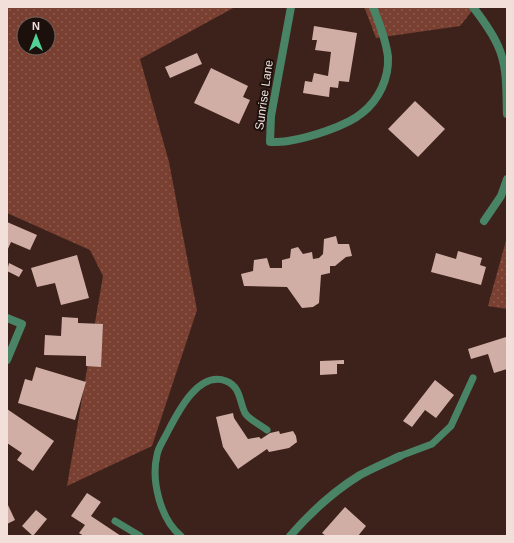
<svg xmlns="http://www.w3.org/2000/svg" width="514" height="543" font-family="Helvetica,sans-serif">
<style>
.grass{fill:url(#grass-dots);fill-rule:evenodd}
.building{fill:#d1aea5}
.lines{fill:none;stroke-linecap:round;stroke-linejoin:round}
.service{stroke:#4a8466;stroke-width:7}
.minor{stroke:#4a8466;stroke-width:8}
.labels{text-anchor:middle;stroke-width:4;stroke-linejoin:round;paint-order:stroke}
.street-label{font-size:12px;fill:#f2dfda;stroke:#1c100d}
</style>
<defs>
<pattern id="grass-dots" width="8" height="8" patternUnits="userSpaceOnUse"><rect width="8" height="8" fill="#794032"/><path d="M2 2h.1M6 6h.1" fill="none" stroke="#8c5b4f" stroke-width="1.8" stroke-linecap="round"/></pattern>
</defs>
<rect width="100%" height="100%" fill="#3d221c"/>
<!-- grass -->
<g class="grass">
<path d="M7,7H235L140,59L169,162L197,310L152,446L67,486L103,276L90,250L7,213ZM24,24H48V48H24Z"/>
<path d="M363,7H475L460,26L376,38L365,9Z"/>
<path d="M507,237V309L488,306Z"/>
</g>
<!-- building -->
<g class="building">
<path d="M314,26L357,33L349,82L339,81L338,88L330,87L329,97L303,93L305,81L312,82L314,73L328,76L331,52L315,50L317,40H312Z"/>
<path d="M197,53L202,64L170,78L165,67Z"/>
<path d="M211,68L248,86L243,97L250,100L239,124L194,103Z"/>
<path d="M415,101L445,129L418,157L388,129Z"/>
<path d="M7,222L37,235L30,250L11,242L7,251Z"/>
<path d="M336,236L338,244H349L352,256L346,257L335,266H330V273L321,275L319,303L313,307L302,308L287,287L244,286L241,274L253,271L254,260L267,258L270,268H282V260L290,258L291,249L298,247L303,254L312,252L313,259L319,258L323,254L324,239Z"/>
<path d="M458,251L482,258L480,265L486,267L481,285L431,272L436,253L456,259Z"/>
<path d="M77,255L89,298L61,305L55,283L37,287L31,268Z"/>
<path d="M9,263L23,270L19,277L7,271Z"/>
<path d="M62,317L78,318V323L103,324L101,367L86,366V356L44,355L45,335L61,336Z"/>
<path d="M506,337L507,342V369L494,373L488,354L471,359L468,349Z"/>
<path d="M344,360V364H337V374L320,375V361Z"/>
<path d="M36,367L86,382L75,420L18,403L25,379L32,381Z"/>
<path d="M435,380L454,395L436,418L425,410L412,427L403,421Z"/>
<path d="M7,409L54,441L33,471L17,460L22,453L7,443Z"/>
<path d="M233,413L234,418L248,439L259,437L261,439L270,433L279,431L280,434L293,431L296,436L297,442L289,448L269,452L267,449L238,469L223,447L216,417Z"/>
<path d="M87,493L101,502L91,516L121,536H84L79,533L85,525L71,516Z"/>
<path d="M7,503L15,520L7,524Z"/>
<path d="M345,507L366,526L358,536H326L322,533Z"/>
<path d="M36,510L47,519L33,536L22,526Z"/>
</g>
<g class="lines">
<!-- service -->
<g class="service">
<path d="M400,456L432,444L451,426L473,378"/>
<path d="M115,521L140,536"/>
<path d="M181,536C160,519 151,480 157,455C158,448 163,441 166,435C176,416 197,370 226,381C241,387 239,401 245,413C249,420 261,425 267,430"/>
</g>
<!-- minor -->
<g class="minor">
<path d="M291,7L271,116L270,142C276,142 282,142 288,141C308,138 347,126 362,113C379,100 389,78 388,57C386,39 379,23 373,7"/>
<path d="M473,7C483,20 492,32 498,46C508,67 506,93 507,114"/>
<path d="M484,221L501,196L507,179"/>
<path d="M7,318L22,324L7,360"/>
<path d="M290,536C310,513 334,491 360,475C373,468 387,462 400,456"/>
</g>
</g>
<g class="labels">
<!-- street labels -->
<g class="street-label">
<text transform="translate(264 95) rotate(-82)" y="4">Sunrise Lane</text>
</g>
</g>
<!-- border -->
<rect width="514" height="543" fill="none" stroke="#f2dfda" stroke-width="16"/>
<!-- north arrow -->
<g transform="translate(36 36)"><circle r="19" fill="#1c100d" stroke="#72635f"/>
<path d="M0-3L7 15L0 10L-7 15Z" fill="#51d397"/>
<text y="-6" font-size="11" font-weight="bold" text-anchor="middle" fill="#f2dfda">N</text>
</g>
</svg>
